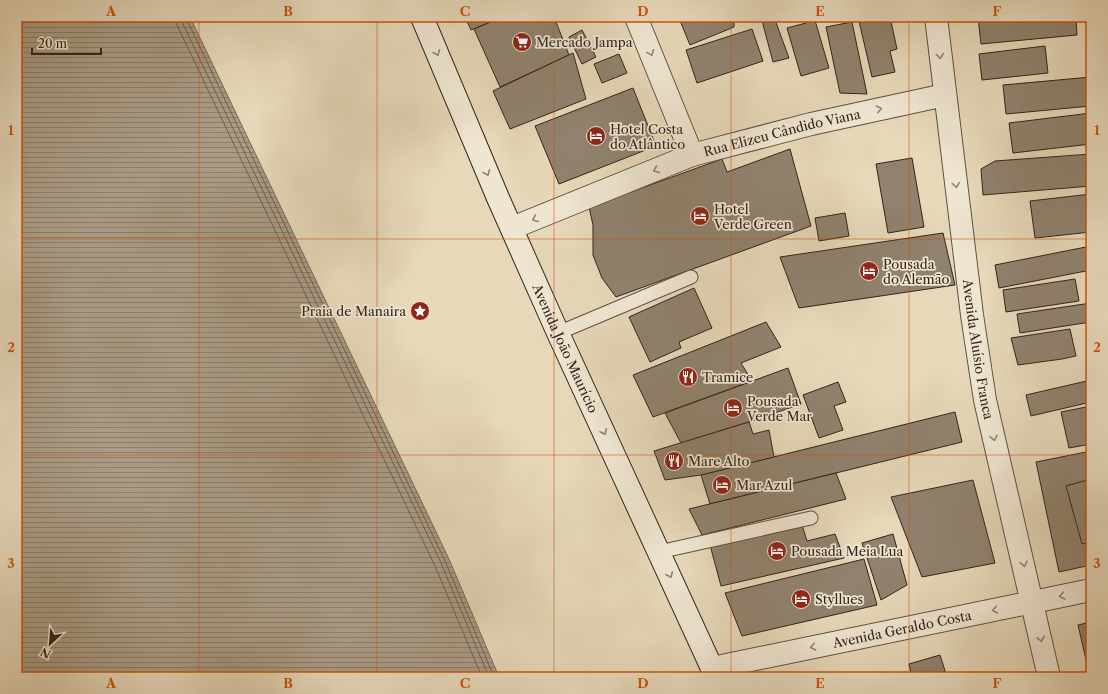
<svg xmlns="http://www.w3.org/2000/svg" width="1108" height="694" font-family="'Libre Caslon Text',serif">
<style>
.water{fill:url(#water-rules);stroke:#796b5a}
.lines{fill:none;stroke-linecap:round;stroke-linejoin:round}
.shore{stroke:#6e6050;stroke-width:1}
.building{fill:#90826e;stroke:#32241c}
.lane-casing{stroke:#5f5143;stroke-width:15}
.street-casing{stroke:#5f5143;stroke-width:24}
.secondary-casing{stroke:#32241c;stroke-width:24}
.lane{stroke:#efe6d2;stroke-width:13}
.street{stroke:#efe6d2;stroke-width:22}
.secondary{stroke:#efe6d2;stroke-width:22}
.oneway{stroke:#908577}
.grid{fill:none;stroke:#cd510e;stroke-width:1;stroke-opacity:0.55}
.labels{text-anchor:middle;stroke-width:3.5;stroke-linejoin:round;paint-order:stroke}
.poi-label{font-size:13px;fill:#32241c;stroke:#efe6d2;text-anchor:start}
.street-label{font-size:13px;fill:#32241c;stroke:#efe6d2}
.neatline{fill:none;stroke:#cd510e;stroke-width:1.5}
.grid-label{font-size:13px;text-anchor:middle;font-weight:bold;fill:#cd510e}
</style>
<defs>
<pattern id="water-rules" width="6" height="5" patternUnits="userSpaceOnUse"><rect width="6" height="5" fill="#a99b84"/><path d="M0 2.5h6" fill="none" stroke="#8a7e6b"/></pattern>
</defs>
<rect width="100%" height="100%" fill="#e6d8b9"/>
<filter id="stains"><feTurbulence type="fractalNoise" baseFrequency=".005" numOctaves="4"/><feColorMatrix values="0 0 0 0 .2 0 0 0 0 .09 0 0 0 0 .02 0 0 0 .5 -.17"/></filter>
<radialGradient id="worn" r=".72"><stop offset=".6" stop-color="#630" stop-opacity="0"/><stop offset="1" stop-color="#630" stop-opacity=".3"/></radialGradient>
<!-- water -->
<path class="water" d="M17,17H190L449,559L499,677H17Z"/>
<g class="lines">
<!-- shore -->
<g class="shore">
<path d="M175,17L177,25L435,566L482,677"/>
<path d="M181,17L182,22L441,563L489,677"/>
<path d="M186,17L187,20L445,561L494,677"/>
</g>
</g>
<!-- building -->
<g class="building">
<path d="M465,17H503L471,30Z"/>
<path d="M503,17H554L569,55L500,87L474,29Z"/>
<path d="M682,17H738L734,18V27L690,45L679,18Z"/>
<path d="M761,17H774L789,58L773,62Z"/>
<path d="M804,17H814L829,68L801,76L787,28L806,23Z"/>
<path d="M858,17H890L897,49L890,51L895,72L872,77Z"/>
<path d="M978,17H1076L1077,35L981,44Z"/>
<path d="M852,22L867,94L840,93L826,27Z"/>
<path d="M752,29L763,61L697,83L686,50Z"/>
<path d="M582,30L596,57L582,64L569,37Z"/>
<path d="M1045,46L1048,73L982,80L979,54Z"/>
<path d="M573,53L586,99L510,129L493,91Z"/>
<path d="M619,54L627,73L602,83L594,64Z"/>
<path d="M1091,77V106L1006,114L1003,85Z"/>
<path d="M633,88L656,146L559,184L535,126Z"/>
<path d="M1091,113V144L1013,153L1009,123Z"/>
<path d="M790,149L811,226L616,297L602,278L593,255V225L589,207L722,159L727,172Z"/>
<path d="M1091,154V186L983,195L981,169L995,161Z"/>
<path d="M912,158L924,227L888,233L876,164Z"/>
<path d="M1091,194V232L1035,238L1030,201Z"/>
<path d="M845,213L849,236L819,241L815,218Z"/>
<path d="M943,233L955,285L799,308L780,257Z"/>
<path d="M1091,246V270L999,288L995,265Z"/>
<path d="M1075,279L1079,301L1006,312L1003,290Z"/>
<path d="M694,288L712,328L679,342L681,348L650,362L629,317Z"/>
<path d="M1091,303V322L1020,333L1017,314Z"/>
<path d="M766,322L781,347L741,363L752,381L653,417L633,375Z"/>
<path d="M1070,329L1076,356L1062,359L1018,365L1011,338Z"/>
<path d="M788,368L801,404L749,422L681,443L665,413Z"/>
<path d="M1091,380V402L1031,416L1026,395Z"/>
<path d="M838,382L846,402L834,406L843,430L819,438L803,395Z"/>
<path d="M1091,406V444L1069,448L1061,412Z"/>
<path d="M955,412L962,442L710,504L701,475Z"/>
<path d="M749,422L753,434L769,430L774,457L701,475L665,480L654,451Z"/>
<path d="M1091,451V565L1059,572L1036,462Z"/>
<path d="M836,473L846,499L702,535L689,509Z"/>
<path d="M1091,479V542L1082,544L1066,486Z"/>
<path d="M973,480L995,563L922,577L891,497Z"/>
<path d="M802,525L807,541L835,534L844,558L721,586L710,545Z"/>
<path d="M893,534L907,585L881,600L862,543Z"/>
<path d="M864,559L877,605L742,636L725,593Z"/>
<path d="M1091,622V677H1090L1078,625Z"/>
<path d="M940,655L947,677H912L909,664Z"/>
</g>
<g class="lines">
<defs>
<g id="lane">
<path d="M558,333L691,277"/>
<path d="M659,552L811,518"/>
</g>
<g id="street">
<path d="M636,17L692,155"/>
<path id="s1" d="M936,17L972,315L985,400L1049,677"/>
<path id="s2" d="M512,228L692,155L811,124L945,95"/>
<path id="s3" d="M712,668L1091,590"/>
</g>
<g id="secondary">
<path id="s4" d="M422,17L498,198L558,333L716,677"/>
</g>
</defs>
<!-- lane casing -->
<use href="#lane" class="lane-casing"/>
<!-- street casing -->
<use href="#street" class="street-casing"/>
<!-- secondary casing -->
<use href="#secondary" class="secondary-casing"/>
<!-- lane -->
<use href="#lane" class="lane"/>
<!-- street -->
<use href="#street" class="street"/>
<!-- secondary -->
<use href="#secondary" class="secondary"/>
</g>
<!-- one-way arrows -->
<defs><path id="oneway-chevron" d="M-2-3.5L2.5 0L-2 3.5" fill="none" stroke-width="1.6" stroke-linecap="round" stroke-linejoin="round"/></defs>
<g class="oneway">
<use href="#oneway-chevron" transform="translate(437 53) rotate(67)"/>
<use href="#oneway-chevron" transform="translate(651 53) rotate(68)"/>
<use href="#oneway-chevron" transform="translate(940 56) rotate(83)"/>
<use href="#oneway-chevron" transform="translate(879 109) rotate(-12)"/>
<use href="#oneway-chevron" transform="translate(656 170) rotate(158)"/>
<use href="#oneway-chevron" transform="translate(487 173) rotate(67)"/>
<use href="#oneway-chevron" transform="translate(956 185) rotate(83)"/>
<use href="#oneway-chevron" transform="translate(535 219) rotate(158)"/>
<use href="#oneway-chevron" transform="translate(604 432) rotate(65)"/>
<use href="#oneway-chevron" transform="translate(994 438) rotate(77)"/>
<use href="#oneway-chevron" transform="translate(1024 564) rotate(77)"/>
<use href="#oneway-chevron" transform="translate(670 575) rotate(65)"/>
<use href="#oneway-chevron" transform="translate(1062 596) rotate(169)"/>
<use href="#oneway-chevron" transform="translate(995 610) rotate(168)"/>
<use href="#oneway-chevron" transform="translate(1041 639) rotate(78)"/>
<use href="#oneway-chevron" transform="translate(813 647) rotate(168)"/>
</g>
<!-- grid -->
<path class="grid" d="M199,17V677M377,17V677M554,17V677M731,17V677M909,17V677M17,239H1091M17,455H1091"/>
<!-- icons -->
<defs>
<symbol id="supermarket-disc" viewBox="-11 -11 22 22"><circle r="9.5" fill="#8f2418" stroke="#efe6d2"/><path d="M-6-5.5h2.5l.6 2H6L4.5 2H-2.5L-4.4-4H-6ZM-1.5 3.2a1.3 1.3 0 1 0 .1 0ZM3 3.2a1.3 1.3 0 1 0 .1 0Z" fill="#fff"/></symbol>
<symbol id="hotel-disc" viewBox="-11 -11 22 22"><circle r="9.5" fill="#8f2418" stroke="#efe6d2"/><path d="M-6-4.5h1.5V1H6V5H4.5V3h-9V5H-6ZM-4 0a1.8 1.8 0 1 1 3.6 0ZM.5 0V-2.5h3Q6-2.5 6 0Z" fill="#fff"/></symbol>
<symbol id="sight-disc" viewBox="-11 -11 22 22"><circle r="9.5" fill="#8f2418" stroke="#efe6d2"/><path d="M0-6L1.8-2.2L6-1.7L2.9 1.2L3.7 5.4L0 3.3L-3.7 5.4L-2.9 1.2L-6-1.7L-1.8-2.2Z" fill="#fff"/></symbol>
<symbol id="restaurant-disc" viewBox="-11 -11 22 22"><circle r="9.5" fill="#8f2418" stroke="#efe6d2"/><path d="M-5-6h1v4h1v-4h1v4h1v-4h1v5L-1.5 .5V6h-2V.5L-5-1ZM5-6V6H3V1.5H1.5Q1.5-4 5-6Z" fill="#fff"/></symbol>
</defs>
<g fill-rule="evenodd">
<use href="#supermarket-disc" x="511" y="31" width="22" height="22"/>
<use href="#hotel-disc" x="585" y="125" width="22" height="22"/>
<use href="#hotel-disc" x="689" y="205" width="22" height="22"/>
<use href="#hotel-disc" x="858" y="260" width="22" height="22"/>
<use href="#sight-disc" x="409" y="300" width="22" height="22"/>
<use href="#restaurant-disc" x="677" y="366" width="22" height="22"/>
<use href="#hotel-disc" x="722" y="397" width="22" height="22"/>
<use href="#restaurant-disc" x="663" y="450" width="22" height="22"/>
<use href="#hotel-disc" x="711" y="474" width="22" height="22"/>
<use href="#hotel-disc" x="766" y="540" width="22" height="22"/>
<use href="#hotel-disc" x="790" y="588" width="22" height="22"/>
</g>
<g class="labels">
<!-- poi labels -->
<g class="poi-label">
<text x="536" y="47">Mercado Jampa</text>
<text x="610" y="134">Hotel Costa<tspan x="610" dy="15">do Atlântico</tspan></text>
<text x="714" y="214">Hotel<tspan x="714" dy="15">Verde Green</tspan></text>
<text x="883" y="269">Pousada<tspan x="883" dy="15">do Alemão</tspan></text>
<text x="406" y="316" text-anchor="end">Praia de Manaira</text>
<text x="702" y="382">Tramice</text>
<text x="747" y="406">Pousada<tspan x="747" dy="15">Verde Mar</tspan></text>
<text x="688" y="466">Mare Alto</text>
<text x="736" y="490">Mar Azul</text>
<text x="791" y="556">Pousada Meia Lua</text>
<text x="815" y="604">Styllues</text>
</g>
<!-- street labels -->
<g class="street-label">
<text dy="5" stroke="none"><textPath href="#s2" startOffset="287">Rua Elizeu Cândido Viana</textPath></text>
<text dy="5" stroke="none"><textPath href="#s4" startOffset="361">Avenida João Maurício</textPath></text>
<text dy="5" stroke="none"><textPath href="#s1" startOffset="335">Avenida Aluísio Franca</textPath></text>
<text dy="5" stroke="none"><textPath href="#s3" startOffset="194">Avenida Geraldo Costa</textPath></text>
</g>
</g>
<!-- margin -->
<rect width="1108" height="694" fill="none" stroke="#e6d8b9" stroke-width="44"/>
<!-- north arrow -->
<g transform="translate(50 644) rotate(206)" stroke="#efe6d2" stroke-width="3" paint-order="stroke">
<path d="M0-3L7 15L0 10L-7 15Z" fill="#32241c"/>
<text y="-6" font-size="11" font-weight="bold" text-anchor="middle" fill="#32241c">N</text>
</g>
<!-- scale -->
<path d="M32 48v6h69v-6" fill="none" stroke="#32241c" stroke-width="2"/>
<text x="38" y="48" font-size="12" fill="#32241c" stroke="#efe6d2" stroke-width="3" paint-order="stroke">20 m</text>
<rect x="22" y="22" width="1064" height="650" class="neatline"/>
<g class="grid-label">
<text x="111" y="16">A</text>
<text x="288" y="16">B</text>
<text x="465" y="16">C</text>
<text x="643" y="16">D</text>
<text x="820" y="16">E</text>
<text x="997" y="16">F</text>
<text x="11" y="135">1</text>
<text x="1097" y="135">1</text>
<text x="11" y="352">2</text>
<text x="1097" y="352">2</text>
<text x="11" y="568">3</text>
<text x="1097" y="568">3</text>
<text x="111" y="688">A</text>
<text x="288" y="688">B</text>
<text x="465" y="688">C</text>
<text x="643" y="688">D</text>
<text x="820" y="688">E</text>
<text x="997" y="688">F</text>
</g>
<rect width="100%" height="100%" filter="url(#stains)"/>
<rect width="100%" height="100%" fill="url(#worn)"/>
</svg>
